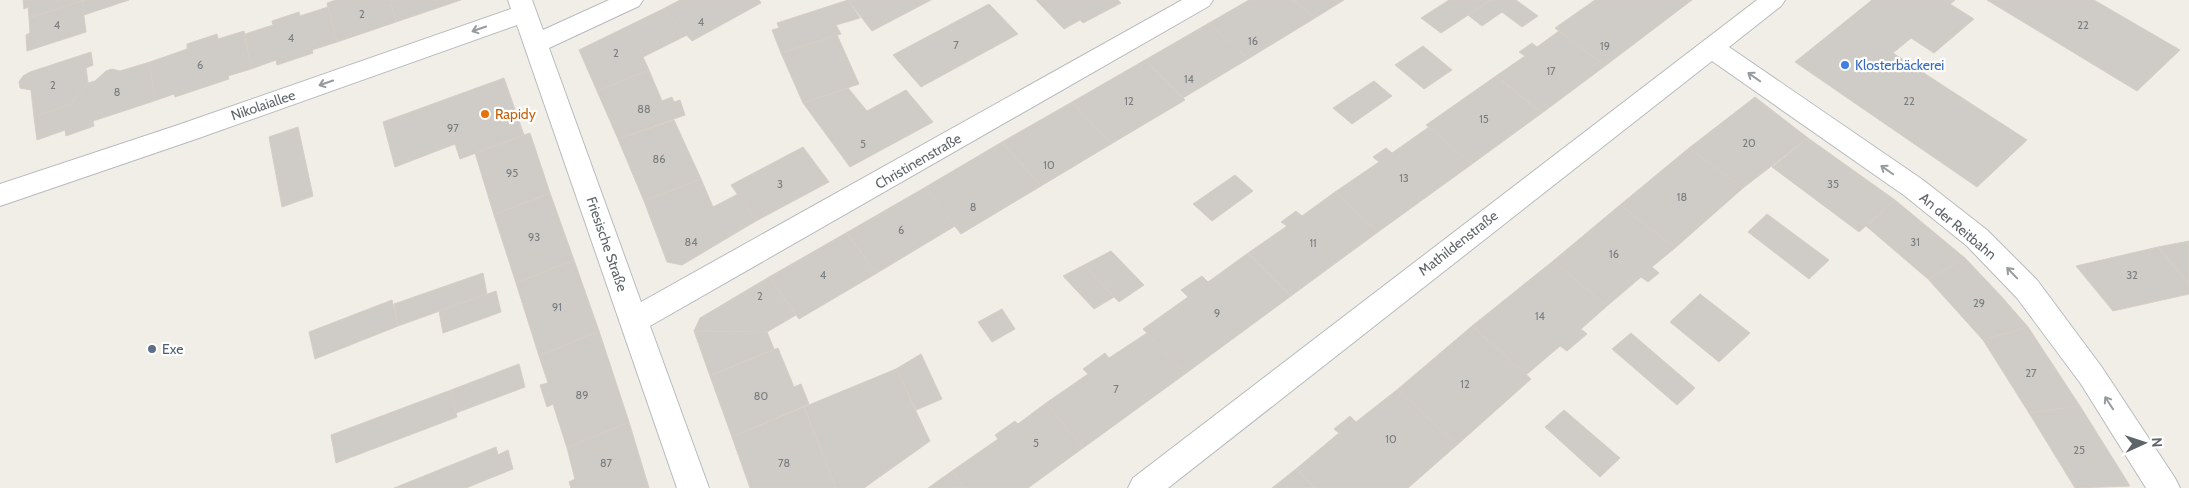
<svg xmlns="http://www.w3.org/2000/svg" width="2189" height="488" font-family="Cabin,sans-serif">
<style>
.building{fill:#cfcbc6;stroke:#d7cec5}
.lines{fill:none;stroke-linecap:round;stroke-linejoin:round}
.street-casing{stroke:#b7bbbe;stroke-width:2}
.street{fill:#fff;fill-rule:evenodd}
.oneway{stroke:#969b9d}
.shop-dot{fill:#3f7fe0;stroke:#fff;stroke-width:2}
.food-dot{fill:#e8710a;stroke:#fff;stroke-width:2}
.service-dot{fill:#5c6f8a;stroke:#fff;stroke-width:2}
.labels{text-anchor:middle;stroke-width:4.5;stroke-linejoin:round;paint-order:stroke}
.number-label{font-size:11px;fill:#7a7e80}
.shop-label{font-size:14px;fill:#366cbe;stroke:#fff;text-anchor:start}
.street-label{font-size:14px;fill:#5e6568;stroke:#fff}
.food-label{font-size:14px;fill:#c56008;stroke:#fff;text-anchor:start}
.service-label{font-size:14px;fill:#4e5e75;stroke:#fff;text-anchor:start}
</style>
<rect width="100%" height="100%" fill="#f1eee7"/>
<!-- building -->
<g class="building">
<path d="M23,0H82V1L29,18L28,7L24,9Z"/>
<path d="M85,0H129L84,15L82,1Z"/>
<path d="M336,0H390L396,22L337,42L327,3Z"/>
<path d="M390,0H461L396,22Z"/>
<path d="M680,0H759L761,3L692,41L663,9Z"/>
<path d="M848,0H931L872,31Z"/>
<path d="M848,0L860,18L836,25L841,34L781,53L772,30L779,28L777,23Z"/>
<path d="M1036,0H1118L1121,3L1083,23L1080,20L1064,29Z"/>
<path d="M1249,0H1293L1315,18L1248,59L1209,23Z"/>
<path d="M1293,0H1344L1315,18Z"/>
<path d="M1449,0H1491L1441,33L1421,18Z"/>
<path d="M1491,0H1516L1538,16L1522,27L1502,12L1482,26L1468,15Z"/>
<path d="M1595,0H1692L1605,66L1555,28Z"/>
<path d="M1872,0H1955L1950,4L1974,19L1934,53L1911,38L1893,53L2027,140L1977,187L1795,62Z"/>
<path d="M1987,0H2094L2180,50L2137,91Z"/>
<path d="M82,1L86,32L27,51L26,35L30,33L29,18Z"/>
<path d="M989,4L1018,34L921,87L893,55Z"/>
<path d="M328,7L337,42L312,50L313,53L277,65L276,60L251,69L245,34L273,25L272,21L299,12L300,16Z"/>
<path d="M663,9L687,35L643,57L649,70L597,91L579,50Z"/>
<path d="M1209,23L1248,59L1183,98L1145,60Z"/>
<path d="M244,31L251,69L228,76L229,79L175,97L174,94L154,101L150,62L187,49V44L217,34L218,39Z"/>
<path d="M1559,31L1605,66L1542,113L1496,76L1525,56L1519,52L1532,43L1537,47Z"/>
<path d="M837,35L859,84L803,103L781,53Z"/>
<path d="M1423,46L1452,70L1424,89L1395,65Z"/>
<path d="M91,52L93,65L86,68L88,83L70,104L34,117L31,90L20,88L19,82L23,76L30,72Z"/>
<path d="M1145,60L1185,100L1111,144L1072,102Z"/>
<path d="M150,62L154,101L93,121L94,126L66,136L65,130L37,140L34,117L70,104L88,83L95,81L106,71L112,69L120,71Z"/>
<path d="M649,70L662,101L672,97L674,102L680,100L685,115L618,139L597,91Z"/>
<path d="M1496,76L1542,113L1472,164L1426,125Z"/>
<path d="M504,78L524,135L460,159L455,144L395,167L383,122Z"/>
<path d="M1374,81L1392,96L1352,124L1333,108Z"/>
<path d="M848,88L867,111L906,90L933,122L850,167L803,103Z"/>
<path d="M1755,97L1808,138L1743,188L1689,148Z"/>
<path d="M1072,102L1111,144L1041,186L1002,142Z"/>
<path d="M674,120L701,179L644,201L618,139Z"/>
<path d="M298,127L313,196L282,207L269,137Z"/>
<path d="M1429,127L1472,164L1378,232L1335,192L1379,162L1373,157L1386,148L1392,153Z"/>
<path d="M530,133L550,193L494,215L475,153Z"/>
<path d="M1808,138L1895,200L1859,232L1772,167Z"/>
<path d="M1002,142L1041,186L961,234L924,188Z"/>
<path d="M803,147L829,182L756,221L731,185Z"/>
<path d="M1689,148L1743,188L1675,248L1620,205Z"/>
<path d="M1235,175L1253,191L1212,221L1193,204Z"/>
<path d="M701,179L713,207L738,194L756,221L682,265L667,262L644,201Z"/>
<path d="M924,188L955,226L877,273L846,233Z"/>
<path d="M1335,192L1378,232L1291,296L1248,253L1287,226L1281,222L1296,211L1302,216Z"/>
<path d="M550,193L574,260L516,283L494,215Z"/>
<path d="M1895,200L1965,258L1928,279L1866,226Z"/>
<path d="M1620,205L1675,248L1652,267L1659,273L1648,282L1641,277L1607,306L1553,261Z"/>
<path d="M1767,214L1829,260L1809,279L1748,232Z"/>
<path d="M846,233L877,273L799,319L769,277Z"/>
<path d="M2189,241V284L2158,247Z"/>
<path d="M2158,247L2189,284V294L2113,311L2076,266Z"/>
<path d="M1111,251L1144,285L1119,302L1084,265Z"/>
<path d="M1248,253L1291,296L1185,374L1143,329L1188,297L1181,290L1202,276L1208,282Z"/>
<path d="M1965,258L2001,296L2028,327L1983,340L1928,279Z"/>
<path d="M574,260L599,331L539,356L516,283Z"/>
<path d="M1553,261L1607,306L1581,329L1587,334L1567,351L1560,346L1526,375L1472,326Z"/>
<path d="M1084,265L1114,297L1094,309L1063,276Z"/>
<path d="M483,273L487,294L398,326L394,304Z"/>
<path d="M769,277L796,315L767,332L694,331L700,318Z"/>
<path d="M496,291L501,312L443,333L439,311Z"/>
<path d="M1700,294L1750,333L1719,362L1670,322Z"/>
<path d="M392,300L398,326L315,359L309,332Z"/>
<path d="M1002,309L1015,329L992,342L978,322Z"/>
<path d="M1472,326L1531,379L1457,445L1398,389Z"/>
<path d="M2028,327L2080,406L2029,413L1983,340Z"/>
<path d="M599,331L629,422L567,448L553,404L547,407L540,385L548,383L539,356Z"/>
<path d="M694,331L767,332L774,349L710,376Z"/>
<path d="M1147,333L1185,374L1083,448L1046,403L1088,374L1083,369L1105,353L1109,358Z"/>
<path d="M1631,333L1695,388L1677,405L1612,349Z"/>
<path d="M778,348L794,387L801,384L809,404L732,437L710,376Z"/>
<path d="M921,354L942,399L916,410L896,369Z"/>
<path d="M519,364L525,387L456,413L451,390Z"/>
<path d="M896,369L930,441L864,488H836L804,407Z"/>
<path d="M1398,389L1457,445L1408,488H1315L1296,469L1339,433L1334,429L1350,416L1356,422Z"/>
<path d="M451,390L457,417L336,463L331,435Z"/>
<path d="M1046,403L1083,448L1028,488H964L952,471L998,439L995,435L1015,421L1018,424Z"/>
<path d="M2080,406L2130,486L2075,488L2029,413Z"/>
<path d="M804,407L836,488H750L732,437Z"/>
<path d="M1564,410L1620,458L1600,477L1545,427Z"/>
<path d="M629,422L649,488H571L569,482L575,479L567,448Z"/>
<path d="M496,447L498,455L508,450L513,469L466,488H394Z"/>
<path d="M1296,469L1315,488H1272Z"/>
<path d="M952,471L964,488H928Z"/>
</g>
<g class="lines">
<defs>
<g id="street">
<path d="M508,0H532L543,30L609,0H643L639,6L549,48L641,302L1182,0H1213L1209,6L650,326L709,488H677L517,25L196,139L0,206V184L178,125L511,9Z"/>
<path d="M1757,0H1785L1781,6L1729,47L1923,180L1987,230L2037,280L2101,366L2175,478L2180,488H2146L2081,384L2017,298L1967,246L1905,196L1712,61L1168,488H1128L1133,478Z"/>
</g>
</defs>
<!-- street casing -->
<use href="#street" class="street-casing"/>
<!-- street -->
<use href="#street" class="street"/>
</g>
<!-- one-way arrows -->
<defs><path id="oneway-shaft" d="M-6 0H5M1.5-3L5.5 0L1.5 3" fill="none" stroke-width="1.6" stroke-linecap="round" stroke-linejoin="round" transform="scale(1.25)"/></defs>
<g class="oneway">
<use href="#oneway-shaft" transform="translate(479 29) rotate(161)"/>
<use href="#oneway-shaft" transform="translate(1754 77) rotate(-145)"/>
<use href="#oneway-shaft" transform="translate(326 83) rotate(161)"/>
<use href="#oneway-shaft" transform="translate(1887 170) rotate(-145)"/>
<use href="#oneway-shaft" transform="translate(2012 273) rotate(-134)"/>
<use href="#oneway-shaft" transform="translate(2109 403) rotate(-123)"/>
</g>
<!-- markers -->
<circle class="shop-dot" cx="1845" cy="65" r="5"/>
<circle class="food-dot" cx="485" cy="114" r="5"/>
<circle class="service-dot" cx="152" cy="349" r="5"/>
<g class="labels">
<!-- number labels -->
<g class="number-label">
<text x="362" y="18">2</text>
<text x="701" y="26">4</text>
<text x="57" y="29">4</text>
<text x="2083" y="29">22</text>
<text x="291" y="42">4</text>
<text x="1253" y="45">16</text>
<text x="956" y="49">7</text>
<text x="1605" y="50">19</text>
<text x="616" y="57">2</text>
<text x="200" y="69">6</text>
<text x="1551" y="75">17</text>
<text x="1189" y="83">14</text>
<text x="53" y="89">2</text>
<text x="117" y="96">8</text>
<text x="1129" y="105">12</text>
<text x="1909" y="105">22</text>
<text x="644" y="113">88</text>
<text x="1484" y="123">15</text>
<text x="453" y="132">97</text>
<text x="1749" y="147">20</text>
<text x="863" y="148">5</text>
<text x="659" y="163">86</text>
<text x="1049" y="169">10</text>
<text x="512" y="177">95</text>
<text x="1404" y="182">13</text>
<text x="780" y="188">3</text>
<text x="1833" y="188">35</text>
<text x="1682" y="201">18</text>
<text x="973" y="211">8</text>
<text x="901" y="234">6</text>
<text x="534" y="241">93</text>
<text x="691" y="246">84</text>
<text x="1915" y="246">31</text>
<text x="1313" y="247">11</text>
<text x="1614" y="258">16</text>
<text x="823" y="279">4</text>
<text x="2132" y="279">32</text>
<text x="760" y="300">2</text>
<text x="1979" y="307">29</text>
<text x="557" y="311">91</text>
<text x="1217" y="317">9</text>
<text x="1540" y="320">14</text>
<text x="2031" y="377">27</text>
<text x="1465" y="388">12</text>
<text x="1116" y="393">7</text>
<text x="582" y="399">89</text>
<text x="761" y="400">80</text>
<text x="1391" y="443">10</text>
<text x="1036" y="447">5</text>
<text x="2079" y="454">25</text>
<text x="606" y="467">87</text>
<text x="784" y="467">78</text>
</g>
<!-- shop labels -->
<g class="shop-label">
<text x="1855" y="70">Klosterbäckerei</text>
</g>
<!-- street labels -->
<g class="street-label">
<text transform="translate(263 105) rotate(-19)" y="5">Nikolaiallee</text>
<text transform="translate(918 161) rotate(-30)" y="5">Christinenstraße</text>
<text transform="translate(1958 226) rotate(40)" y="5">An der Reitbahn</text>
<text transform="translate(1458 243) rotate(-38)" y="5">Mathildenstraße</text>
<text transform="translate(607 244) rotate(71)" y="5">Friesische Straße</text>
</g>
<!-- food labels -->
<g class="food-label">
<text x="495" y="119">Rapidy</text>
</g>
<!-- service labels -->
<g class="service-label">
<text x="162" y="354">Exe</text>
</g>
</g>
<!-- north arrow -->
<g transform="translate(2144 443) rotate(87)" stroke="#ffffff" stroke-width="4" paint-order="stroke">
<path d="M0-4L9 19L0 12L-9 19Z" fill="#5e6568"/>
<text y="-8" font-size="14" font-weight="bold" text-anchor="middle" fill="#5e6568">N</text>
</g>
</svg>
